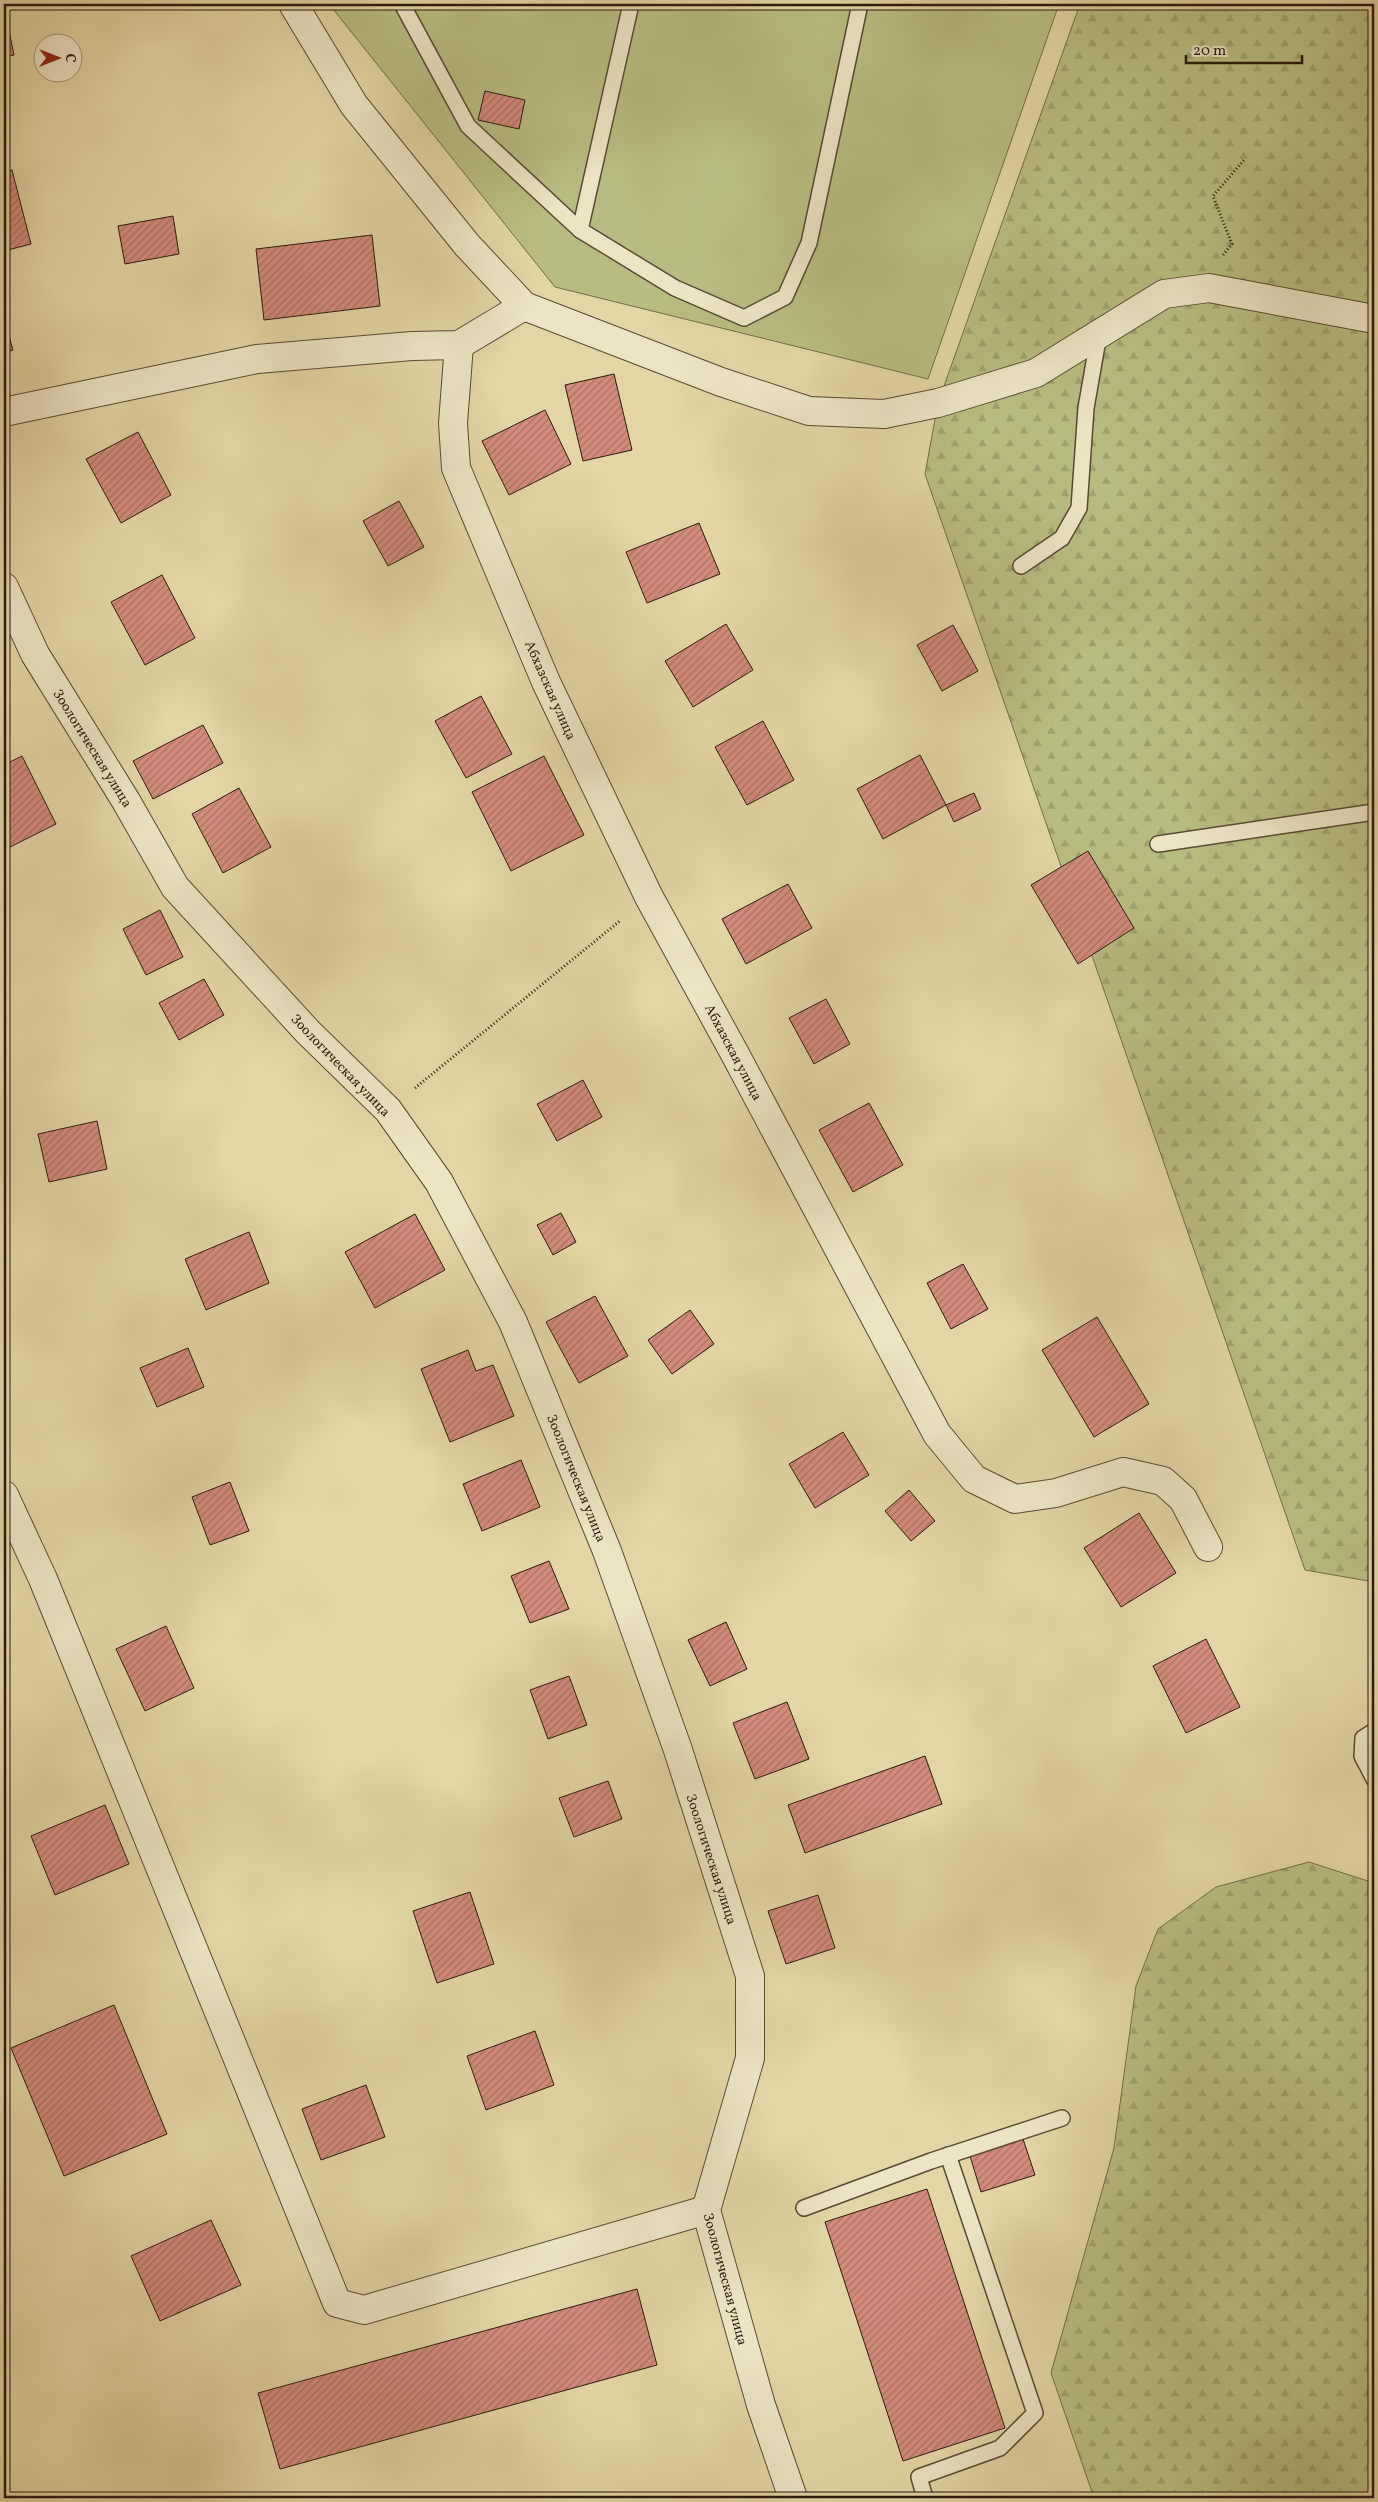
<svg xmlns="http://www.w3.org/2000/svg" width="1378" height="2502" font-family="Vollkorn,serif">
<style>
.forest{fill:url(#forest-firs);stroke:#716c48}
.garden{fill:#b9bc82;stroke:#716c48}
.building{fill:url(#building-hatch);stroke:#291b0e}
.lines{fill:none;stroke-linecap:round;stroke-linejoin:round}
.service-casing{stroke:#584a34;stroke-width:18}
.minor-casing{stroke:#584a34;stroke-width:30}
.tertiary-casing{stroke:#584a34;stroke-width:30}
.path{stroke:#291b0e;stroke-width:3;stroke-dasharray:1 2.5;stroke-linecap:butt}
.service{stroke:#ede4c4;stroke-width:15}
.minor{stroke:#ede4c4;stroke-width:28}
.tertiary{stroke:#ede4c4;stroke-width:28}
.labels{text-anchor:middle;stroke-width:5;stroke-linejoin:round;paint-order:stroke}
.street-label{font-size:14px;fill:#291b0e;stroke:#ede4c4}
</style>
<defs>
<pattern id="forest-firs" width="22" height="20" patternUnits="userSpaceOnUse" patternTransform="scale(1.25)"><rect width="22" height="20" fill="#b9bc82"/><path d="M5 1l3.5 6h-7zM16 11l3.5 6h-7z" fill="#9fa16f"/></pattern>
<pattern id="building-hatch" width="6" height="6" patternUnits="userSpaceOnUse" patternTransform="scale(1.25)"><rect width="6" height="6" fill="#d38b7c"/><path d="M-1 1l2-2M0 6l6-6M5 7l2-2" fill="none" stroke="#ab7164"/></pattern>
</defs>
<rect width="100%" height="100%" fill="#e3d5a5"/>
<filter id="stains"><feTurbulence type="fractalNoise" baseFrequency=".004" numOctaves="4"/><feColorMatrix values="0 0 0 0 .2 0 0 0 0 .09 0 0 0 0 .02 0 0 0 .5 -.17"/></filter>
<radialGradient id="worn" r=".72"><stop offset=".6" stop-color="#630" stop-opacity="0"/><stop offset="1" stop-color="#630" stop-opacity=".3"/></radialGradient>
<!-- forest -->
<g class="forest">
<path d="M1080,4H1374V1582L1305,1570L925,474L938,403Z"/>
<path d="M1309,1862L1374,1883V2498H1094L1051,2373L1114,2148L1136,1986L1158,1929L1216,1887Z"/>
</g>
<!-- garden -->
<path class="garden" d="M329,4H1059L928,379L555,287Z"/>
<!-- building -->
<g class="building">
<path d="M4,7L14,55L4,57Z"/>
<path d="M485,91L525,100L519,129L478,120Z"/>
<path d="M12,170L31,244L4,251V172Z"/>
<path d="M173,216L179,254L125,264L118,226Z"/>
<path d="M372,235L380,306L264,320L256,249Z"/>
<path d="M4,318L13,350L4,353Z"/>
<path d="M614,374L632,450L583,461L565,385Z"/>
<path d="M545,410L571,464L509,495L482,441Z"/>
<path d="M138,432L171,495L121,523L86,459Z"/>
<path d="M399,501L424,547L388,566L363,521Z"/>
<path d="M699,523L720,574L647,603L626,552Z"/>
<path d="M162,575L195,638L145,665L111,602Z"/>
<path d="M726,624L753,670L693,707L665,661Z"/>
<path d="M953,625L978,671L942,691L917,645Z"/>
<path d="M481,696L512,754L466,778L435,721Z"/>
<path d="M763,721L794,780L747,805L715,747Z"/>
<path d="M203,725L223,763L153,799L133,761Z"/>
<path d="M920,755L946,805L883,839L857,789Z"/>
<path d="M22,756L56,824L4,850V765Z"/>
<path d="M544,756L584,835L511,871L472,792Z"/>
<path d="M239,788L271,847L223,873L192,814Z"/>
<path d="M974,793L981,809L954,822L946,805Z"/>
<path d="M1088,851L1134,928L1078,964L1031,885Z"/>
<path d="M788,884L812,928L746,964L722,919Z"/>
<path d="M160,910L183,957L146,975L123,929Z"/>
<path d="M204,979L224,1015L179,1040L159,1003Z"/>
<path d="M826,999L850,1044L814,1064L789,1018Z"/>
<path d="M583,1080L602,1117L557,1141L537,1104Z"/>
<path d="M869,1103L903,1165L853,1192L819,1130Z"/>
<path d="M97,1121L107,1169L49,1182L38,1134Z"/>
<path d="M561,1213L576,1242L553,1255L537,1225Z"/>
<path d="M415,1214L445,1270L375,1308L345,1252Z"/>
<path d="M249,1232L269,1283L206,1310L185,1259Z"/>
<path d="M963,1264L988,1309L951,1329L927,1283Z"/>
<path d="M595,1296L628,1356L579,1383L546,1322Z"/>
<path d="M690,1310L714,1344L672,1374L648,1340Z"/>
<path d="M1097,1317L1149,1404L1094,1437L1042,1350Z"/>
<path d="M188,1348L204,1387L157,1407L140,1368Z"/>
<path d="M468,1350L476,1371L493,1365L514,1416L450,1442L421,1369Z"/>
<path d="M843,1432L869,1475L815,1508L789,1464Z"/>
<path d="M521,1460L540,1507L482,1531L463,1484Z"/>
<path d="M230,1482L249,1531L210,1545L192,1497Z"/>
<path d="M909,1490L935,1521L911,1541L885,1511Z"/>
<path d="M1139,1513L1176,1573L1121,1607L1084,1548Z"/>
<path d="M549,1561L569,1609L530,1623L511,1576Z"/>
<path d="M726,1622L747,1669L710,1686L688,1640Z"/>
<path d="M166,1626L194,1688L145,1711L116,1649Z"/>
<path d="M1206,1639L1240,1707L1186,1733L1153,1666Z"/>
<path d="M569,1676L587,1725L548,1739L530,1690Z"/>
<path d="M787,1702L809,1759L755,1779L733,1723Z"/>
<path d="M925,1756L942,1804L805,1853L788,1805Z"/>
<path d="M608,1781L622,1819L574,1837L559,1798Z"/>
<path d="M105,1805L129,1864L55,1895L31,1836Z"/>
<path d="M470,1892L494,1964L437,1983L413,1911Z"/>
<path d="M818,1895L835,1948L786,1964L768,1911Z"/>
<path d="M114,2005L167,2134L64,2176L11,2048Z"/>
<path d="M535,2031L554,2085L486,2110L467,2056Z"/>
<path d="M366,2085L385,2137L321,2160L302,2109Z"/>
<path d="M1023,2139L1035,2175L981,2192L970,2156Z"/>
<path d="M927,2189L1005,2428L903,2461L825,2222Z"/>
<path d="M211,2220L241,2285L160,2321L131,2256Z"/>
<path d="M637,2289L657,2365L280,2469L258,2393Z"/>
</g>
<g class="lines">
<defs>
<g id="service">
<path d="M402,4L468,126L580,230L675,288L744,318L785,297L809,243L860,4"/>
<path d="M580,230L631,4"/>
<path d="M1021,566L1062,538L1079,508L1086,408L1099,334"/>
<path d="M1158,844L1374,812"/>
<path d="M1374,1731L1363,1738L1362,1756L1374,1779"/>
<path d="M804,2208L931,2161L1062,2118"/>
<path d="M925,2498L919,2477L1000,2448L1035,2413L948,2155"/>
</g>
<g id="minor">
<path d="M459,345L453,423L456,468L546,682L649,897L735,1054L937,1434L974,1479L1015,1499L1056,1493L1123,1472L1163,1481L1183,1499L1208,1547"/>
<path d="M4,412L257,359L412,346L459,345L524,306"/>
<path d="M4,587L35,654L126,801L175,887L308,1032L388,1110L439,1182L513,1322L607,1551L678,1750L750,1976V2058L706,2210L761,2405L793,2498"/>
<path d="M4,1495L43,1579L337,2303L364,2310L706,2210"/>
</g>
<path id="tertiary" d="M293,4L354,105L467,245L524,306L721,382L809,411L884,414L938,403L1036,373L1164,294L1209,288L1374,319"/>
</defs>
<!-- service casing -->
<use href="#service" class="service-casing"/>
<!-- minor casing -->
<use href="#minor" class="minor-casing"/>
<!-- tertiary casing -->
<use href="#tertiary" class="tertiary-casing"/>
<!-- path -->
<g class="path">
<path d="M1223,255L1232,244L1213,196L1244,160"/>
<path d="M415,1088L621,920"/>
</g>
<!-- service -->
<use href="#service" class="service"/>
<!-- minor -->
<use href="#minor" class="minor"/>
<!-- tertiary -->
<use href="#tertiary" class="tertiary"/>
</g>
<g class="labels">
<!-- street labels -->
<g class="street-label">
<text transform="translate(551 690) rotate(66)" y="5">Абхазская улица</text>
<text transform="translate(93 748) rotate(58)" y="5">Зоологическая улица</text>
<text transform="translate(734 1052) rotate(62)" y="5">Абхазская улица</text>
<text transform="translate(341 1065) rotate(46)" y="5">Зоологическая улица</text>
<text transform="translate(577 1478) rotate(68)" y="5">Зоологическая улица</text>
<text transform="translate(712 1859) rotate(72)" y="5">Зоологическая улица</text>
<text transform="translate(726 2279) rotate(75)" y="5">Зоологическая улица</text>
</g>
</g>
<!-- margin -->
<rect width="1378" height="2502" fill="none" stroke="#e3d5a5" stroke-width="20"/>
<rect x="5" y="5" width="1368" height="2492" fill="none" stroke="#291b0e" stroke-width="2.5"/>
<rect x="10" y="10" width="1358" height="2482" fill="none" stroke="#291b0e"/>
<!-- north arrow -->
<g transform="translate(58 58) rotate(90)"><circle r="24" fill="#ede4c4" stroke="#9f947b"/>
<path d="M0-4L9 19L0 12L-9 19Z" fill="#8f2418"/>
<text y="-8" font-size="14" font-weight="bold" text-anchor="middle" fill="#291b0e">С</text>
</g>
<!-- scale -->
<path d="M1186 55v8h116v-8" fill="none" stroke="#291b0e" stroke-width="2.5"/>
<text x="1193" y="55" font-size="15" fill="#291b0e" stroke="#ede4c4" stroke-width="4" paint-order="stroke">20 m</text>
<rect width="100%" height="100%" filter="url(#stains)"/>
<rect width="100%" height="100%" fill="url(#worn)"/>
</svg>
